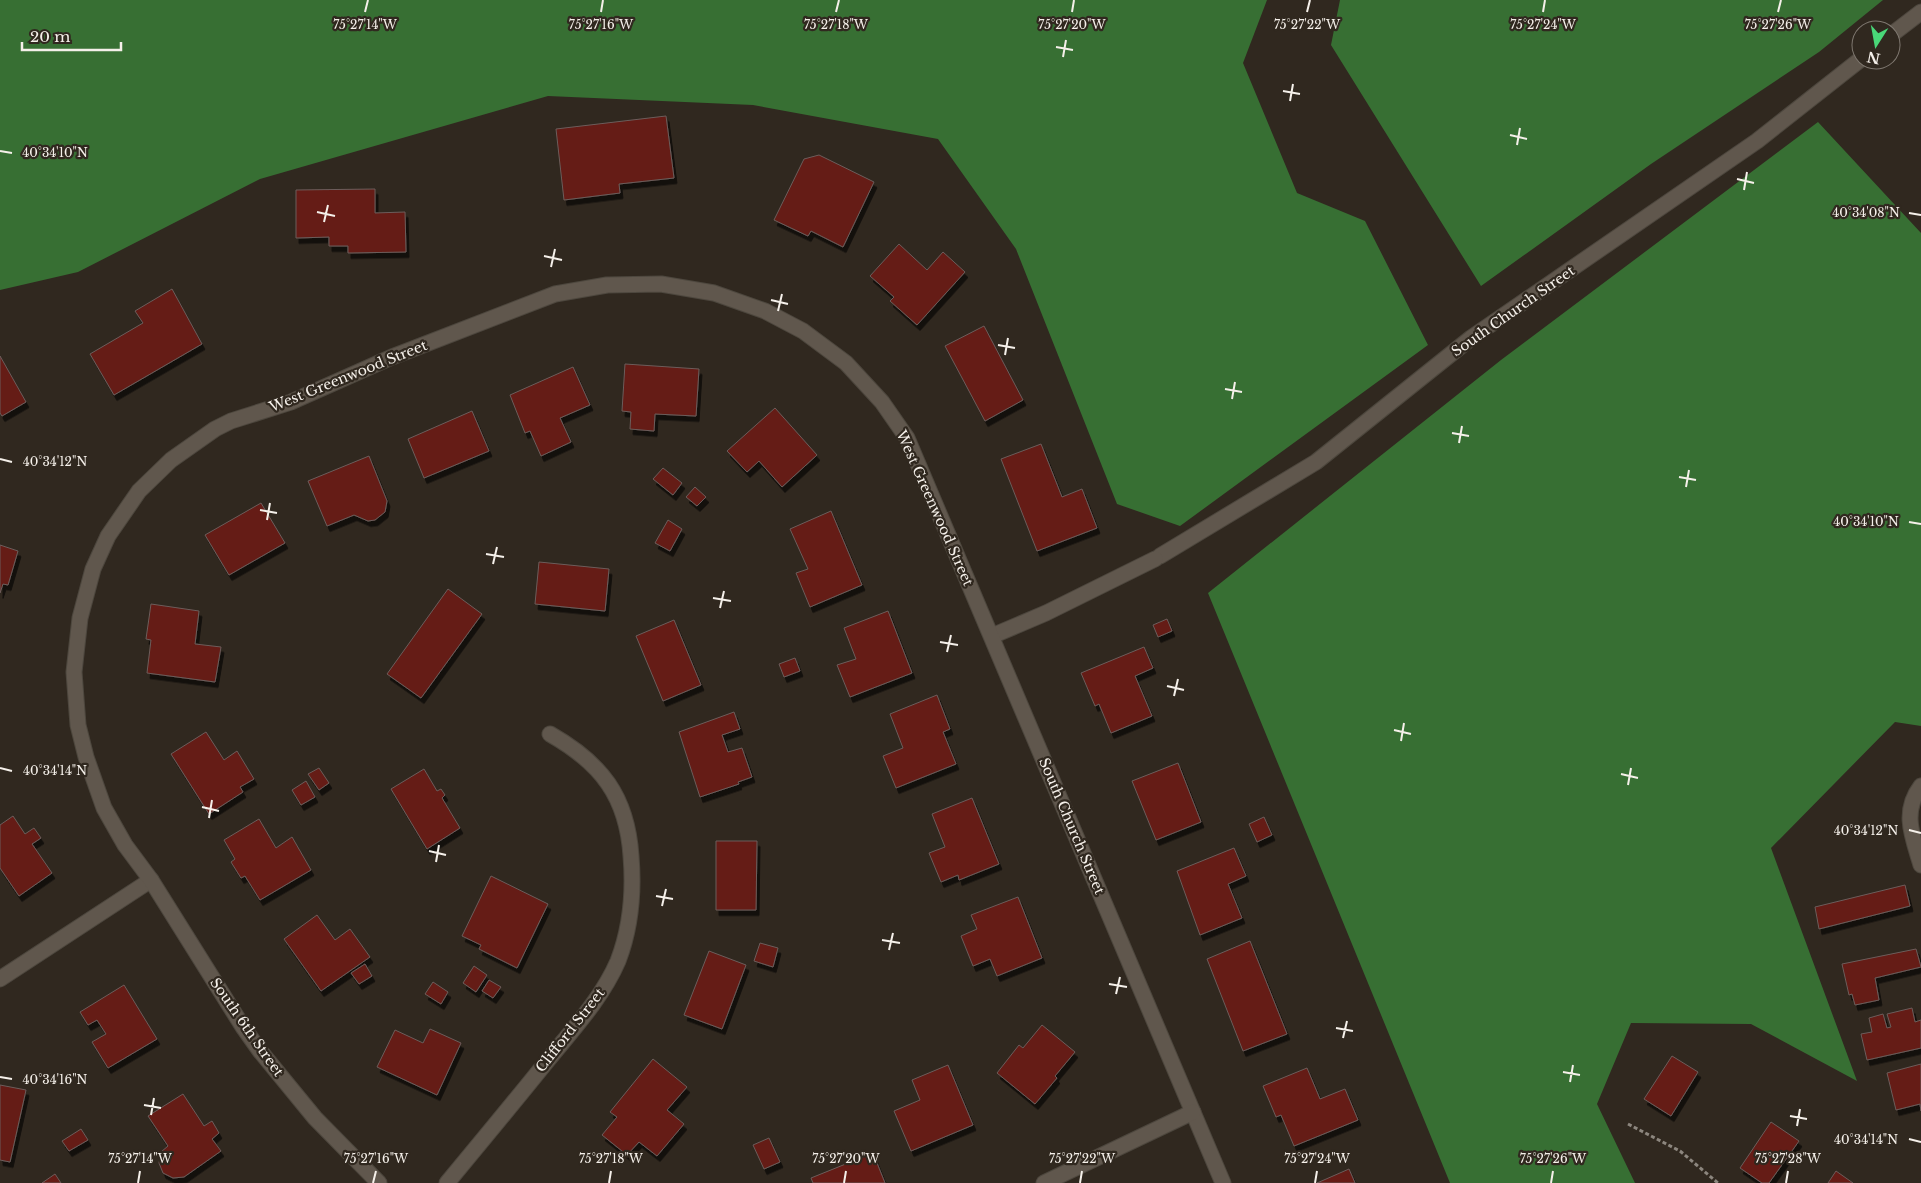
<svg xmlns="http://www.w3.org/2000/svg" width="1921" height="1183" font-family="'Libre Baskerville',serif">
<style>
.forest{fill:#376f33}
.building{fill:#651b14;stroke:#6c5d5b;filter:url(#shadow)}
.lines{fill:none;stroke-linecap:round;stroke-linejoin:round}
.street-casing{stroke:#4d473e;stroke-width:17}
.path{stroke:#8c867e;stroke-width:3;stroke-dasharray:4 2.5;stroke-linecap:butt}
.street{stroke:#60574d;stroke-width:15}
.ticks{fill:none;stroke:#f5f0ea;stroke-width:2}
.labels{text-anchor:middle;stroke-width:4.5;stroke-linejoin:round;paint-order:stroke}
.street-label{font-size:14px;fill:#f5f0ea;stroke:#30281f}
.ticks-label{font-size:12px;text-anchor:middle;fill:#f5f0ea;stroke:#30281f;stroke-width:4.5;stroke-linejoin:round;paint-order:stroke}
</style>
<defs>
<filter id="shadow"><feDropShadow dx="3" dy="5.5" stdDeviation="0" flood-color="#0009"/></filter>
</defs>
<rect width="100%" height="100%" fill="#30281f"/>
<!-- forest -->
<g class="forest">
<path d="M0,0H1267L1243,63L1297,193L1365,221L1428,345L1180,526L1117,504L1016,249L938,139L753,105L548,96L260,179L78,272L0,290Z"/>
<path d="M1340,0H1883L1819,52L1651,164L1481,286L1331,45Z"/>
<path d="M1818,122L1921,233V726L1895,722L1771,848L1857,1081L1751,1024L1631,1023L1597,1104L1635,1183H1450L1208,593L1501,360Z"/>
</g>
<!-- building -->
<g class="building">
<path d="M666,116L674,178L619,184L620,193L564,200L556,129Z"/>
<path d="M819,155L874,182L843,247L811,231L808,236L774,220L804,159Z"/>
<path d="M375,189V213L405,212L406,252L348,253V246H329V237L296,238V190Z"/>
<path d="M899,244L927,270L943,252L965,272L917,325L890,301L894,297L870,276Z"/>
<path d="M172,289L202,344L114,395L90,354L143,323L135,311Z"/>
<path d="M984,326L1023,400L985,421L945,346Z"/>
<path d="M0,356L26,402L2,416L0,413Z"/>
<path d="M625,364L699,369L696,416L655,414L654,431L630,429L631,412L622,411Z"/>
<path d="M573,367L590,405L560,418L571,442L541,456L530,431L525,433L510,395Z"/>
<path d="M775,408L817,455L782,487L759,461L747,472L727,451Z"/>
<path d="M472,411L489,451L424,478L408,439Z"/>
<path d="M1041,444L1062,497L1082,489L1097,528L1037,551L1001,459Z"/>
<path d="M369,456L387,501L385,512L375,520L368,521L354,515L327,526L308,481Z"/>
<path d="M663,468L682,483L673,495L653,479Z"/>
<path d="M695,487L706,497L697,506L686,497Z"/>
<path d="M261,503L285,543L229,575L205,535Z"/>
<path d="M831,511L862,585L810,607L796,573L808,569L790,529Z"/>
<path d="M668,520L682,529L670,551L655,543Z"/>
<path d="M0,545L18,551L8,585L3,584L0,593Z"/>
<path d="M539,562L609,569L605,611L535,604Z"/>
<path d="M448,589L482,614L421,698L387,674Z"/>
<path d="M151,604L199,611L195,644L221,647L215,682L147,673L151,640L146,639Z"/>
<path d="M888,611L912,673L850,697L837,665L856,659L844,628Z"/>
<path d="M1167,619L1172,631L1158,637L1153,625Z"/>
<path d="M674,620L701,685L663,701L636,636Z"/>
<path d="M1144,647L1153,668L1135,676L1152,716L1111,733L1099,704L1095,706L1081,673Z"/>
<path d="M795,658L800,671L784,677L779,664Z"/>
<path d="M937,695L950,729L943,732L956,764L896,788L883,756L903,748L890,714Z"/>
<path d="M734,712L740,729L722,735L728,752L742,748L752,777L738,782L739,784L700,797L679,732Z"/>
<path d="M206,732L224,760L237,751L254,779L240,787L243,792L209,814L171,754Z"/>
<path d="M1178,763L1201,822L1156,840L1132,781Z"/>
<path d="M319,768L329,783L319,790L308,774Z"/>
<path d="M424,769L437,791L441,789L445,795L442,798L460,828L427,849L391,789Z"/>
<path d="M306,781L315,797L301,805L292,790Z"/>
<path d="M972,798L999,864L959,880L958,875L941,882L929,853L945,847L932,814Z"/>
<path d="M13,816L25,834L34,828L41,838L32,844L52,873L19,896L0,868V825Z"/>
<path d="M1264,817L1272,835L1257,842L1249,824Z"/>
<path d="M259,819L276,848L292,837L311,870L260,900L245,876L241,878L231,862L235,859L224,840Z"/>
<path d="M716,841H757L756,910H716Z"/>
<path d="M1234,848L1246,876L1228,884L1242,918L1200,935L1177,871Z"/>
<path d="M491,876L548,904L517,968L479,949L481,945L462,936Z"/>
<path d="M1905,885L1910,906L1819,929L1815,907Z"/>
<path d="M1018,897L1042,958L997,976L990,959L973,966L961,936L977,929L971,915Z"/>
<path d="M317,915L335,940L350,929L370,957L321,991L284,939Z"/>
<path d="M1250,941L1287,1034L1243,1051L1207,959Z"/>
<path d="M760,943L778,948L773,967L754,961Z"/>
<path d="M1916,949L1921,967L1875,978L1879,1000L1855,1005L1852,994L1849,995L1842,964Z"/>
<path d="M709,951L746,965L722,1029L684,1015Z"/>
<path d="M365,964L372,976L359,984L351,973Z"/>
<path d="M474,966L487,975L476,992L463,983Z"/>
<path d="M489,980L501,987L493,998L482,991Z"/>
<path d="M433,982L448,992L441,1004L425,994Z"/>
<path d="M124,985L157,1039L108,1068L92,1042L106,1034L97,1020L88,1025L80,1012Z"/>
<path d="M1912,1008L1915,1022L1921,1020V1048L1867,1060L1861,1034L1872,1032L1869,1018L1883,1014L1887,1028L1891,1027L1887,1014Z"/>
<path d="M1042,1025L1075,1052L1055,1076L1057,1078L1035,1104L997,1073L1019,1045L1023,1048Z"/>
<path d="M430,1029L461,1043L437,1095L377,1067L395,1030L423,1043Z"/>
<path d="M1672,1056L1698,1072L1671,1116L1644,1099Z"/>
<path d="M653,1059L687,1087L667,1110L684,1124L657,1156L639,1142L627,1155L602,1135L617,1117L610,1112Z"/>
<path d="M1921,1064V1111L1920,1104L1896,1110L1887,1073Z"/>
<path d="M948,1065L973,1125L911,1151L894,1111L920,1100L912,1080Z"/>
<path d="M1307,1068L1320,1099L1345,1089L1358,1120L1294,1146L1281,1115L1276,1117L1263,1086Z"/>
<path d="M0,1085L26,1090L10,1162L0,1160Z"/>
<path d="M183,1094L204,1126L212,1121L219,1133L212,1139L221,1151L184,1177L173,1178L163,1173L159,1163L161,1152L168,1146L148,1116Z"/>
<path d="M1771,1122L1799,1141L1769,1183H1762L1740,1168Z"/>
<path d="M81,1129L88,1140L69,1151L62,1141Z"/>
<path d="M769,1138L780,1162L764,1169L753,1145Z"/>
<path d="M873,1153L885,1183H813L811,1178Z"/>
<path d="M1349,1169L1355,1183H1317Z"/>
<path d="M1836,1171L1853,1183H1828Z"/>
<path d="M55,1174L61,1183H42Z"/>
</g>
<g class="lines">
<defs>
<g id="street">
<path d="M1891,35L1921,12"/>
<path d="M1160,556L1316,462L1471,338L1757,141L1861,59"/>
<path d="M992,636L1046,613L1155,559"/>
<path d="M1921,786C1901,812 1913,838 1921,865"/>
<path d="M0,979L151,880"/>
<path d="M379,1183L315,1118L260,1051L243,1027L151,880L125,845L104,808L86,757L78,725L74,672L80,618L93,569L108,536L139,491L171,460L215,429L231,421L291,402L392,357L555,294L607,285L661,284L714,293L765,311L803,331L846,363L882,402L907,438L1223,1183"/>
<path d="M447,1183C481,1142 515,1101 548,1060C574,1028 602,998 618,961C631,927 634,892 631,856C627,796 601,763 550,734"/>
<path d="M1044,1183L1193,1112"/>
</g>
</defs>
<!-- street casing -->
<use href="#street" class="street-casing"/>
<!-- path -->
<path class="path" d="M1628,1124L1680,1151L1718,1183"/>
<!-- street -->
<use href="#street" class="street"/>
</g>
<!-- ticks -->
<path class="ticks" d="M365,12L368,0M601,12L603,0M836,12L839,0M1072,12L1074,0M1307,12L1310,0M1543,12L1545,0M1778,12L1781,0M1056,47L1073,50M1063,57L1066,40M1283,91L1300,94M1290,101L1293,84M1510,135L1527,139M1517,145L1520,128M0,151L12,153M1737,179L1754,183M1744,190L1747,172M317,212L335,216M1909,213L1921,215M324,222L328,205M544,256L562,260M551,267L555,249M771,300L788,304M778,311L782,294M998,345L1015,348M1005,355L1008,338M1225,389L1242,392M1232,399L1235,382M1452,433L1469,436M1459,443L1462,426M0,459L12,462M1679,477L1696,480M1686,487L1689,470M260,510L277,513M267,520L270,503M1909,522L1921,524M486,554L504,557M493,564L497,547M713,598L731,601M720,608L724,591M940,642L958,645M947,652L951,635M1167,686L1184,690M1174,696L1178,679M1394,730L1411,734M1401,741L1404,723M0,768L12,771M1621,774L1638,778M1628,785L1631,768M202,807L219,811M209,818L212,800M1909,830L1921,833M429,851L446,855M436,862L439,845M656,896L673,899M662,906L666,889M882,940L900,943M889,950L893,933M1109,984L1127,987M1116,994L1120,977M1336,1028L1353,1031M1343,1038L1347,1021M1563,1072L1580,1075M0,1077L12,1079M1570,1082L1573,1065M144,1105L161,1108M151,1115L154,1098M1790,1116L1807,1119M1797,1126L1800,1109M1909,1139L1921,1142M138,1183L140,1171M373,1183L376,1171M609,1183L611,1171M844,1183L846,1171M1080,1183L1082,1171M1315,1183L1317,1171M1551,1183L1553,1171M1786,1183L1788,1171"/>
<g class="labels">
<!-- street labels -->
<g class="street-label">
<text transform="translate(1513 311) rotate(-35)" y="5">South Church Street</text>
<text transform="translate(348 376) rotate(-22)" y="5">West Greenwood Street</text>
<text transform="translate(935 508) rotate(66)" y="5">West Greenwood Street</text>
<text transform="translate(1072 826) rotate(67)" y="5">South Church Street</text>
<text transform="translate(247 1027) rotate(55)" y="5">South 6th Street</text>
<text transform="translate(570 1030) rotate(-52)" y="5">Clifford Street</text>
</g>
</g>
<g class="ticks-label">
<text x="365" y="29">75°27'14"W</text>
<text x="601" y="29">75°27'16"W</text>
<text x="836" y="29">75°27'18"W</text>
<text x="1072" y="29">75°27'20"W</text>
<text x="1307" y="29">75°27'22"W</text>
<text x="1543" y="29">75°27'24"W</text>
<text x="1778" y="29">75°27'26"W</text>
<text x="55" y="157">40°34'10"N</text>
<text x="1866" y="217">40°34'08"N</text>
<text x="55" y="466">40°34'12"N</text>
<text x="1866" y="526">40°34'10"N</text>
<text x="55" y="775">40°34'14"N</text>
<text x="1866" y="835">40°34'12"N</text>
<text x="55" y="1084">40°34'16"N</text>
<text x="1866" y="1144">40°34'14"N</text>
<text x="140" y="1163">75°27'14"W</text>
<text x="376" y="1163">75°27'16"W</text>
<text x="611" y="1163">75°27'18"W</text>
<text x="846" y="1163">75°27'20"W</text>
<text x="1082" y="1163">75°27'22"W</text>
<text x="1317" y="1163">75°27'24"W</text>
<text x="1553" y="1163">75°27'26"W</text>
<text x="1788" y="1163">75°27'28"W</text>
</g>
<!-- north arrow -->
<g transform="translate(1876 45) rotate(191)"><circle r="24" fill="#30281f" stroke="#7f7870"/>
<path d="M0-4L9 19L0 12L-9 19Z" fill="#49d778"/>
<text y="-8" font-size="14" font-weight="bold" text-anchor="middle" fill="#f5f0ea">N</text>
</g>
<!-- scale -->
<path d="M22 42v8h99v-8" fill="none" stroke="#f5f0ea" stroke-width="2.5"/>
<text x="30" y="42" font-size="15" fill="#f5f0ea" stroke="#30281f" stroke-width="4" paint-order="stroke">20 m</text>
</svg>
